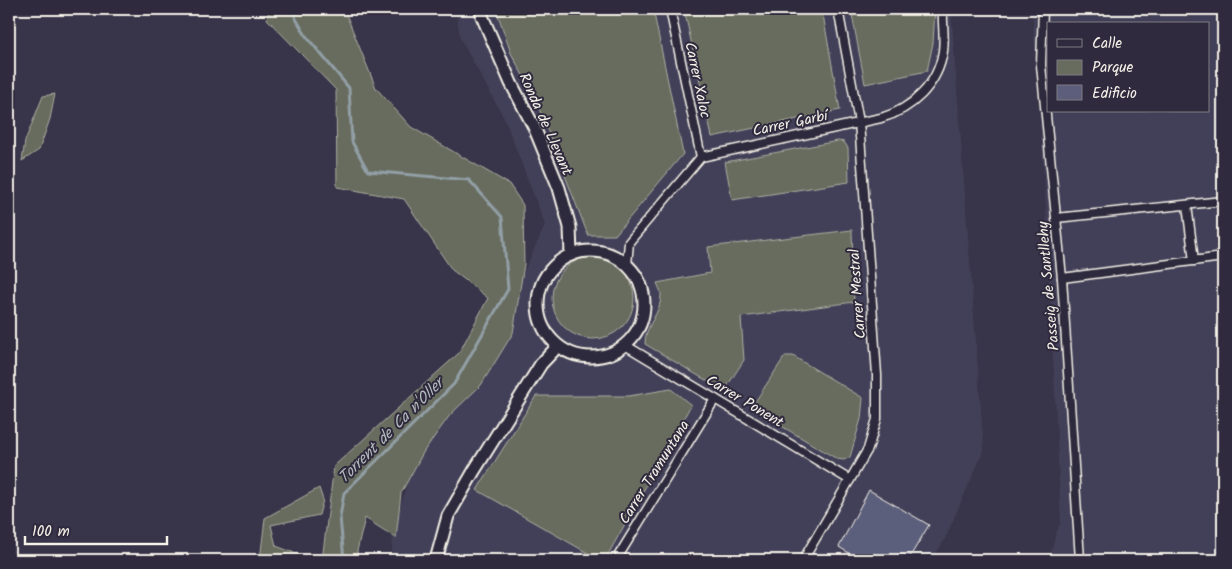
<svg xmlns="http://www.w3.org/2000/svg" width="1232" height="569" font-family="Kalam,sans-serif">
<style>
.built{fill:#434158;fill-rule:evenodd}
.green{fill:#676c5e;stroke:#aeaea3}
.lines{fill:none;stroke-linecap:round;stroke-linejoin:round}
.stream{stroke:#929fa6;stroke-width:3}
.building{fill:#5c5e7b;stroke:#f4f1e8}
.street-casing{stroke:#f4f1e8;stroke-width:11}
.secondary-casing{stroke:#f4f1e8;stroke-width:15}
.street{stroke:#2f2a3d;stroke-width:8}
.secondary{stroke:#2f2a3d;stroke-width:11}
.labels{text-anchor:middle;stroke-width:4;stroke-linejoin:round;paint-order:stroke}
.street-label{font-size:15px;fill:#f4f1e8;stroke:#2f2a3d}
.water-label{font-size:16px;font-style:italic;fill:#b2babc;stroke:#2f2a3d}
</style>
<rect width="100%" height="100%" fill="#383449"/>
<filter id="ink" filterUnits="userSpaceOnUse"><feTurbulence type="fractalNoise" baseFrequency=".02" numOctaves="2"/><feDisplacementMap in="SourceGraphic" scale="10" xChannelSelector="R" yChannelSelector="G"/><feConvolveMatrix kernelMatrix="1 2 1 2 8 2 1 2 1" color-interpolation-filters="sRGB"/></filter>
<g filter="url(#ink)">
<!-- built -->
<g class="built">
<path d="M456,9H951L984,450L944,541L932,560H391L393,535L411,469L513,296L545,225L505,120L460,38Z"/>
<path d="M1032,9H1223V560H1046L1050,557L1056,533L1061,522L1045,189ZM1048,24H1208V111H1048Z"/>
</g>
<!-- green -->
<g class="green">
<path d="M269,9H344L376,88L411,127L509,184L523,205L524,264L513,333L481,385L450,415L424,451L401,493L396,538L365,518L357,551L358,560H322L334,466L459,353L488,298L452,270L404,199L337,187L336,90L267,19Z"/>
<path d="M496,9H653L683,154L615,235H588L535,98L511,53Z"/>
<path d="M684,9H822L840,110L712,137Z"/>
<path d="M851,9H935L933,43L927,71L865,84Z"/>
<path d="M55,94L50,119L39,150L22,161L25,141L43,96Z"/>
<path d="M838,141L844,142L848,148L849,182L732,200L725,162Z"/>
<path d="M852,230L854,302L741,317L744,360L724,391L645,344C644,326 662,313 661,294C661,291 658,286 657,283L710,273L708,247Z"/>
<circle cx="593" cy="298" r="41"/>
<path d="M785,356H793L863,398L861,419L850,457L844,460L837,459L751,408Z"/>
<path d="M671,389L691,405L605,560H600L477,490L536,396H629Z"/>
<path d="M319,488L323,500L319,515L271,525L276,546L300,555L305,560H284L278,556L274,560H260L265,518Z"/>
</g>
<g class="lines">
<!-- stream -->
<path class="stream" d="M296,9L295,17L306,36L349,88L352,142L368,171L469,180L502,217L508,289L454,384L344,493L340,517L344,560"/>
</g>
<!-- building -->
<path class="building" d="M869,490L929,525L908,560H860L839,547Z"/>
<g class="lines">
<defs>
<g id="street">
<path d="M670,9L701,157"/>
<path d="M1043,9L1041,65L1062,278L1080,560"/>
<path d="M1187,205L1194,261"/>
<path d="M1056,218L1223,201"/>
<path d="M627,265L629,242L701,157L881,118C912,109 938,85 943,51C945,37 942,23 943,9"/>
<path d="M1062,278L1223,257"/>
<path d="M625,345L850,480"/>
<path d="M618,560L619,555L715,399"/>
<path d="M803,560L868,449L877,419V375L859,122L838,9"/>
</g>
<g id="secondary">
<path d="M481,9L482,16L511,83L534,127L559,188L570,227L571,255"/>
<circle cx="591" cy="304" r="53"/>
<path d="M436,560L448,516L474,471L541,364L558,346"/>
</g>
</defs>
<!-- street casing -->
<use href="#street" class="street-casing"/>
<!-- secondary casing -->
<use href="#secondary" class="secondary-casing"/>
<!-- street -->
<use href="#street" class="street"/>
<!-- secondary -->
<use href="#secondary" class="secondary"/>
</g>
</g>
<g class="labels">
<!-- street labels -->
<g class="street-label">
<text transform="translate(698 80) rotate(78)" y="5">Carrer Xaloc</text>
<text transform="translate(790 123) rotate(-12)" y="5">Carrer Garbí</text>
<text transform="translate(546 124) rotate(66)" y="5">Ronda de Llevant</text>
<text transform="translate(1048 286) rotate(-95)" y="5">Passeig de Santllehy</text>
<text transform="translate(857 294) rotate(-94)" y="5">Carrer Mestral</text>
<text transform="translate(745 401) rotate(31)" y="5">Carrer Ponent</text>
<text transform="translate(654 472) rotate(-58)" y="5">Carrer Tramuntana</text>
</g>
<!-- water labels -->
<g class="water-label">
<text transform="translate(390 430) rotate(-45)" y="6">Torrent de Ca n'Oller</text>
</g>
</g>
<!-- margin -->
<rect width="1232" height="569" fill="none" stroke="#2f2a3d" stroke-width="30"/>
<rect x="15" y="15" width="1202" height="539" fill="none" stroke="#f4f1e8" stroke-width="2" filter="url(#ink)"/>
<!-- legend -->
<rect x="1047" y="22" width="162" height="90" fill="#2f2a3d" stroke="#7e7a81"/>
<rect x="1057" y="39" width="25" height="8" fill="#2f2a3d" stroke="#7e7a81"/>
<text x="1092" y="48" font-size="15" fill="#f4f1e8">Calle</text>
<rect x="1057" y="60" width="25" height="15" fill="#676c5e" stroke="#7e7a81"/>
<text x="1092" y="72" font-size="15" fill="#f4f1e8">Parque</text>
<rect x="1057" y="85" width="25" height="15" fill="#5c5e7b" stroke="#7e7a81"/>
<text x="1092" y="98" font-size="15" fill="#f4f1e8">Edificio</text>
<!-- scale -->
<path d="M25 536v8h142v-8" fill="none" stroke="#f4f1e8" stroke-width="2.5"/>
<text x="32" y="536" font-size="15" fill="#f4f1e8" stroke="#2f2a3d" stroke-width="4" paint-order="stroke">100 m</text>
</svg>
